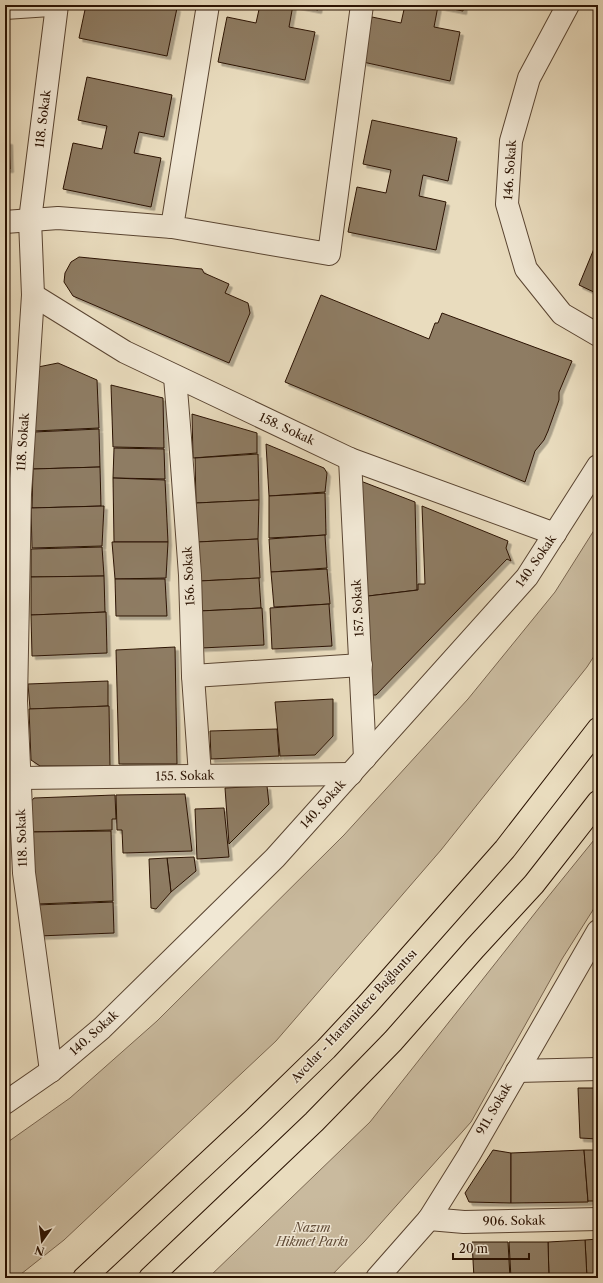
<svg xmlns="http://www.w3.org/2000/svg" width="603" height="1283" font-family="'Libre Caslon Text',serif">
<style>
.green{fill:#c9ba9e;stroke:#7a6650}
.building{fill:#8e7c64;stroke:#2b1303;filter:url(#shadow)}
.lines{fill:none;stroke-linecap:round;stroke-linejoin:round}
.minor-casing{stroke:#5a4532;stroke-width:24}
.highway-casing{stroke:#2b1303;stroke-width:24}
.minor{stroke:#f1e8d5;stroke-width:22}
.highway{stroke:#e9dcbe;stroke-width:22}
.labels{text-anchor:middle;stroke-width:3;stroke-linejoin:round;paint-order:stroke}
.street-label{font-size:12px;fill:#2b1303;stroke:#f1e8d5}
.park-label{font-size:12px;font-style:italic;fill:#624d39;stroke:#f1e8d5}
</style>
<defs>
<filter id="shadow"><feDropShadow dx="3.5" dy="3.5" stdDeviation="0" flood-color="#0004"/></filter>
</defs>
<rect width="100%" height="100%" fill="#e9dcbe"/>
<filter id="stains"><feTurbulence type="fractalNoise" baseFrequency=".005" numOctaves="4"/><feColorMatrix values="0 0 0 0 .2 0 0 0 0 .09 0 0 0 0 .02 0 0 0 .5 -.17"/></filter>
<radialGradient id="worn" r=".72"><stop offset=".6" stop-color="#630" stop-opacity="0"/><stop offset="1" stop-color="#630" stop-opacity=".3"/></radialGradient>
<!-- green -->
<g class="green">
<path d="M598,524V650L587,667L441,850L276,1041L64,1240L16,1278H5V1144L70,1098L157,1021L344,835L468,699L555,592Z"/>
<path d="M598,835V902L562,959L471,1122L364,1242L329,1278H208L370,1122L539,908Z"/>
</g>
<!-- building -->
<g class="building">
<path d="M86,5H161L177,8L167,56L79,38Z"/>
<path d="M260,5H319L318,10L293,5L289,27L315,32L305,80L218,62L227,17L256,23Z"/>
<path d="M405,5H464L463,11L438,6L434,27L460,32L450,81L363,62L372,17L401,23Z"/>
<path d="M87,77L172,95L164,137L139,132L134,153L161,158L151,207L63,189L73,143L102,149L107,126L78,120Z"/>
<path d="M372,120L457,138L448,181L423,175L419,196L446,202L436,250L348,232L357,187L386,193L391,170L363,164Z"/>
<path d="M5,141H9L10,169H5Z"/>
<path d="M598,239V294L579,285Z"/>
<path d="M79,257L202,269L204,273L229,284L225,293L248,303L250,313L229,363L73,296L64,282L65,273L71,262Z"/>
<path d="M321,295L429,339L435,323H438L442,313L572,361L559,392V400L548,431L544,440L535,451L525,482L285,382Z"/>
<path d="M58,363L97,380L99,428L34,431L38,367Z"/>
<path d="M111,385L163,398L164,448L113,447Z"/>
<path d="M192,414L257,433V453L193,458Z"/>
<path d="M99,429L100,467L33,469L34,432Z"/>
<path d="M266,444L324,468L327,473L325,492L269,496Z"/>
<path d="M114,448L164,449L165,479L113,478Z"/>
<path d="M258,454L259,500L196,503L195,458Z"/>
<path d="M100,467L101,506L32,508L33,469Z"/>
<path d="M113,478L165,480L168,542H114Z"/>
<path d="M358,480L415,502L417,590L360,597Z"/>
<path d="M325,493L326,535L269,538V496Z"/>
<path d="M259,500L258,539L197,542L196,503Z"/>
<path d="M104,506L102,546L32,548L31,508Z"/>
<path d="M422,506L508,541L506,548L511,561L507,559L376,695H363L360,597L418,590V584H425Z"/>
<path d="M325,535L327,568L271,572L269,539Z"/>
<path d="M258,539L260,578L199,581L197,542Z"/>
<path d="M112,542H168L166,578L115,579Z"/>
<path d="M102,547L104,576L31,577V549Z"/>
<path d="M327,569L330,604L274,607L271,572Z"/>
<path d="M104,576L105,612L31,615V577Z"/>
<path d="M259,578L261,608L200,611L199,581Z"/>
<path d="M115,579H165L167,616H116Z"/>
<path d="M329,604L332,646L272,649L270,608Z"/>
<path d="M262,608L264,645L201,648L199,611Z"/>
<path d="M106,612L107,653L32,656L31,615Z"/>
<path d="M175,647L177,764H119L116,650Z"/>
<path d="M108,681V706L30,709L28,684Z"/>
<path d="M333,699V736L315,755L280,756L275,702Z"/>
<path d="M109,706L110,766H40L31,760L29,709Z"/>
<path d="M277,729L279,756L211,759L210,731Z"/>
<path d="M267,786L269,804L229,844L225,788Z"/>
<path d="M185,794L192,851L123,853L122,830H117L116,795Z"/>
<path d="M115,795L116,819H112V830L30,832L28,805L34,798Z"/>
<path d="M224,808L229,857L197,859L195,809Z"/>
<path d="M111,831L113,901L37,904L30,832Z"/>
<path d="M194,857L196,871L171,892L167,858Z"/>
<path d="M167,858L171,892L156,909L151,908L149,859Z"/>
<path d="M113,902L114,933L38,936L36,905Z"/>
<path d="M578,1088H598V1139L580,1138Z"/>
<path d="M493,1150L511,1153V1203L469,1202L465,1193Z"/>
<path d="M584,1150L588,1202L511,1203V1153Z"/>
<path d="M584,1150H598V1201H588Z"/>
<path d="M598,1239V1278H587L585,1240Z"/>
<path d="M585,1240L587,1278H549L548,1242Z"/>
<path d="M472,1242H508L510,1278H474Z"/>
<path d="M509,1242H548L549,1278H511Z"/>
</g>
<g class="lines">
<defs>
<g id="minor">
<path d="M208,5L172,227L329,254L362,5"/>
<path d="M568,5L529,78L511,141L507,204L526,269L562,314L598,335"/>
<path d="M5,8L50,5"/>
<path d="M5,222L58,218L172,227"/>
<path d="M33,295L125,352L350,459L555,534"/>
<path d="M175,377L180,438L190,575L193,676L200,775"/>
<path d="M350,459L365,758"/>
<path d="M193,676L361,665"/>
<path d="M20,778L351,774"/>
<path d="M51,1071L24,873L16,701L20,494L33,295L30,220L57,5"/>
<path d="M517,1071L598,1069"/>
<path d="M5,1103L51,1071L102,1028L275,858L527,577L598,466"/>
<path d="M429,1219L464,1222L598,1219"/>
<path d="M377,1278L429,1219L469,1155L598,931"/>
</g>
<g id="highway">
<path d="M84,1278L253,1120L326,1049L368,1004L505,849L598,729"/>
<path d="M150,1278L314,1122L393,1041L475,948L534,884L598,802"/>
</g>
</defs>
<!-- minor casing -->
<use href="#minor" class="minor-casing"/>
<!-- highway casing -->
<use href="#highway" class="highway-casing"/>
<!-- minor -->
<use href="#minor" class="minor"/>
<!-- highway -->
<use href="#highway" class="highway"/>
</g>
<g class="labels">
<!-- street labels -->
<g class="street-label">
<text transform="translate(43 119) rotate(-83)" y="4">118. Sokak</text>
<text transform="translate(510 170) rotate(-86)" y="4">146. Sokak</text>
<text transform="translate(287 429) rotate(25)" y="4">158. Sokak</text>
<text transform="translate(23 442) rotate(-86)" y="4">118. Sokak</text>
<text transform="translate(536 561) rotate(-55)" y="4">140. Sokak</text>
<text transform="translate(189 576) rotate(-93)" y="4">156. Sokak</text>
<text transform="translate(358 608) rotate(-93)" y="4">157. Sokak</text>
<text transform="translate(185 776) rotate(-1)" y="4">155. Sokak</text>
<text transform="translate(323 804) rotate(-48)" y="4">140. Sokak</text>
<text transform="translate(22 838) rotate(-92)" y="4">118. Sokak</text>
<text transform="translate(354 1016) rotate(-47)" y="4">Avcılar - Haramidere Bağlantısı</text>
<text transform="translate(94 1033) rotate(-42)" y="4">140. Sokak</text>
<text transform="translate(494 1109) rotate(-60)" y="4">911. Sokak</text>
<text transform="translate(514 1221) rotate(-1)" y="4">906. Sokak</text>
</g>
<!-- park labels -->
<g class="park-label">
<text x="312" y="1232">Nazım<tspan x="312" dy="14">Hikmet Parkı</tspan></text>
</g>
</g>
<!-- margin -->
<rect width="603" height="1283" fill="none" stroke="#e9dcbe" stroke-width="20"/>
<rect x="6" y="6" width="591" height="1271" fill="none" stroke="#2b1303" stroke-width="2"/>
<rect x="10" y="10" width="583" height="1263" fill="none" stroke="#2b1303"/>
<!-- north arrow -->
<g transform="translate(42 1241) rotate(194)" stroke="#f1e8d5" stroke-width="3" paint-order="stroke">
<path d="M0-3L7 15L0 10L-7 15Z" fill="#2b1303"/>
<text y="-6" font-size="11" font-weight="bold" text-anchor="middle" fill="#2b1303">N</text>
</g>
<!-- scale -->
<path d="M453 1253v6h76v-6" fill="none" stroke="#2b1303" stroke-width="2"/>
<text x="459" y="1253" font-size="12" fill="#2b1303" stroke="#f1e8d5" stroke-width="3" paint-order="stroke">20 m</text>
<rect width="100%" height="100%" filter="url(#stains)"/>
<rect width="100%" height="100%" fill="url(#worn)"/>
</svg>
